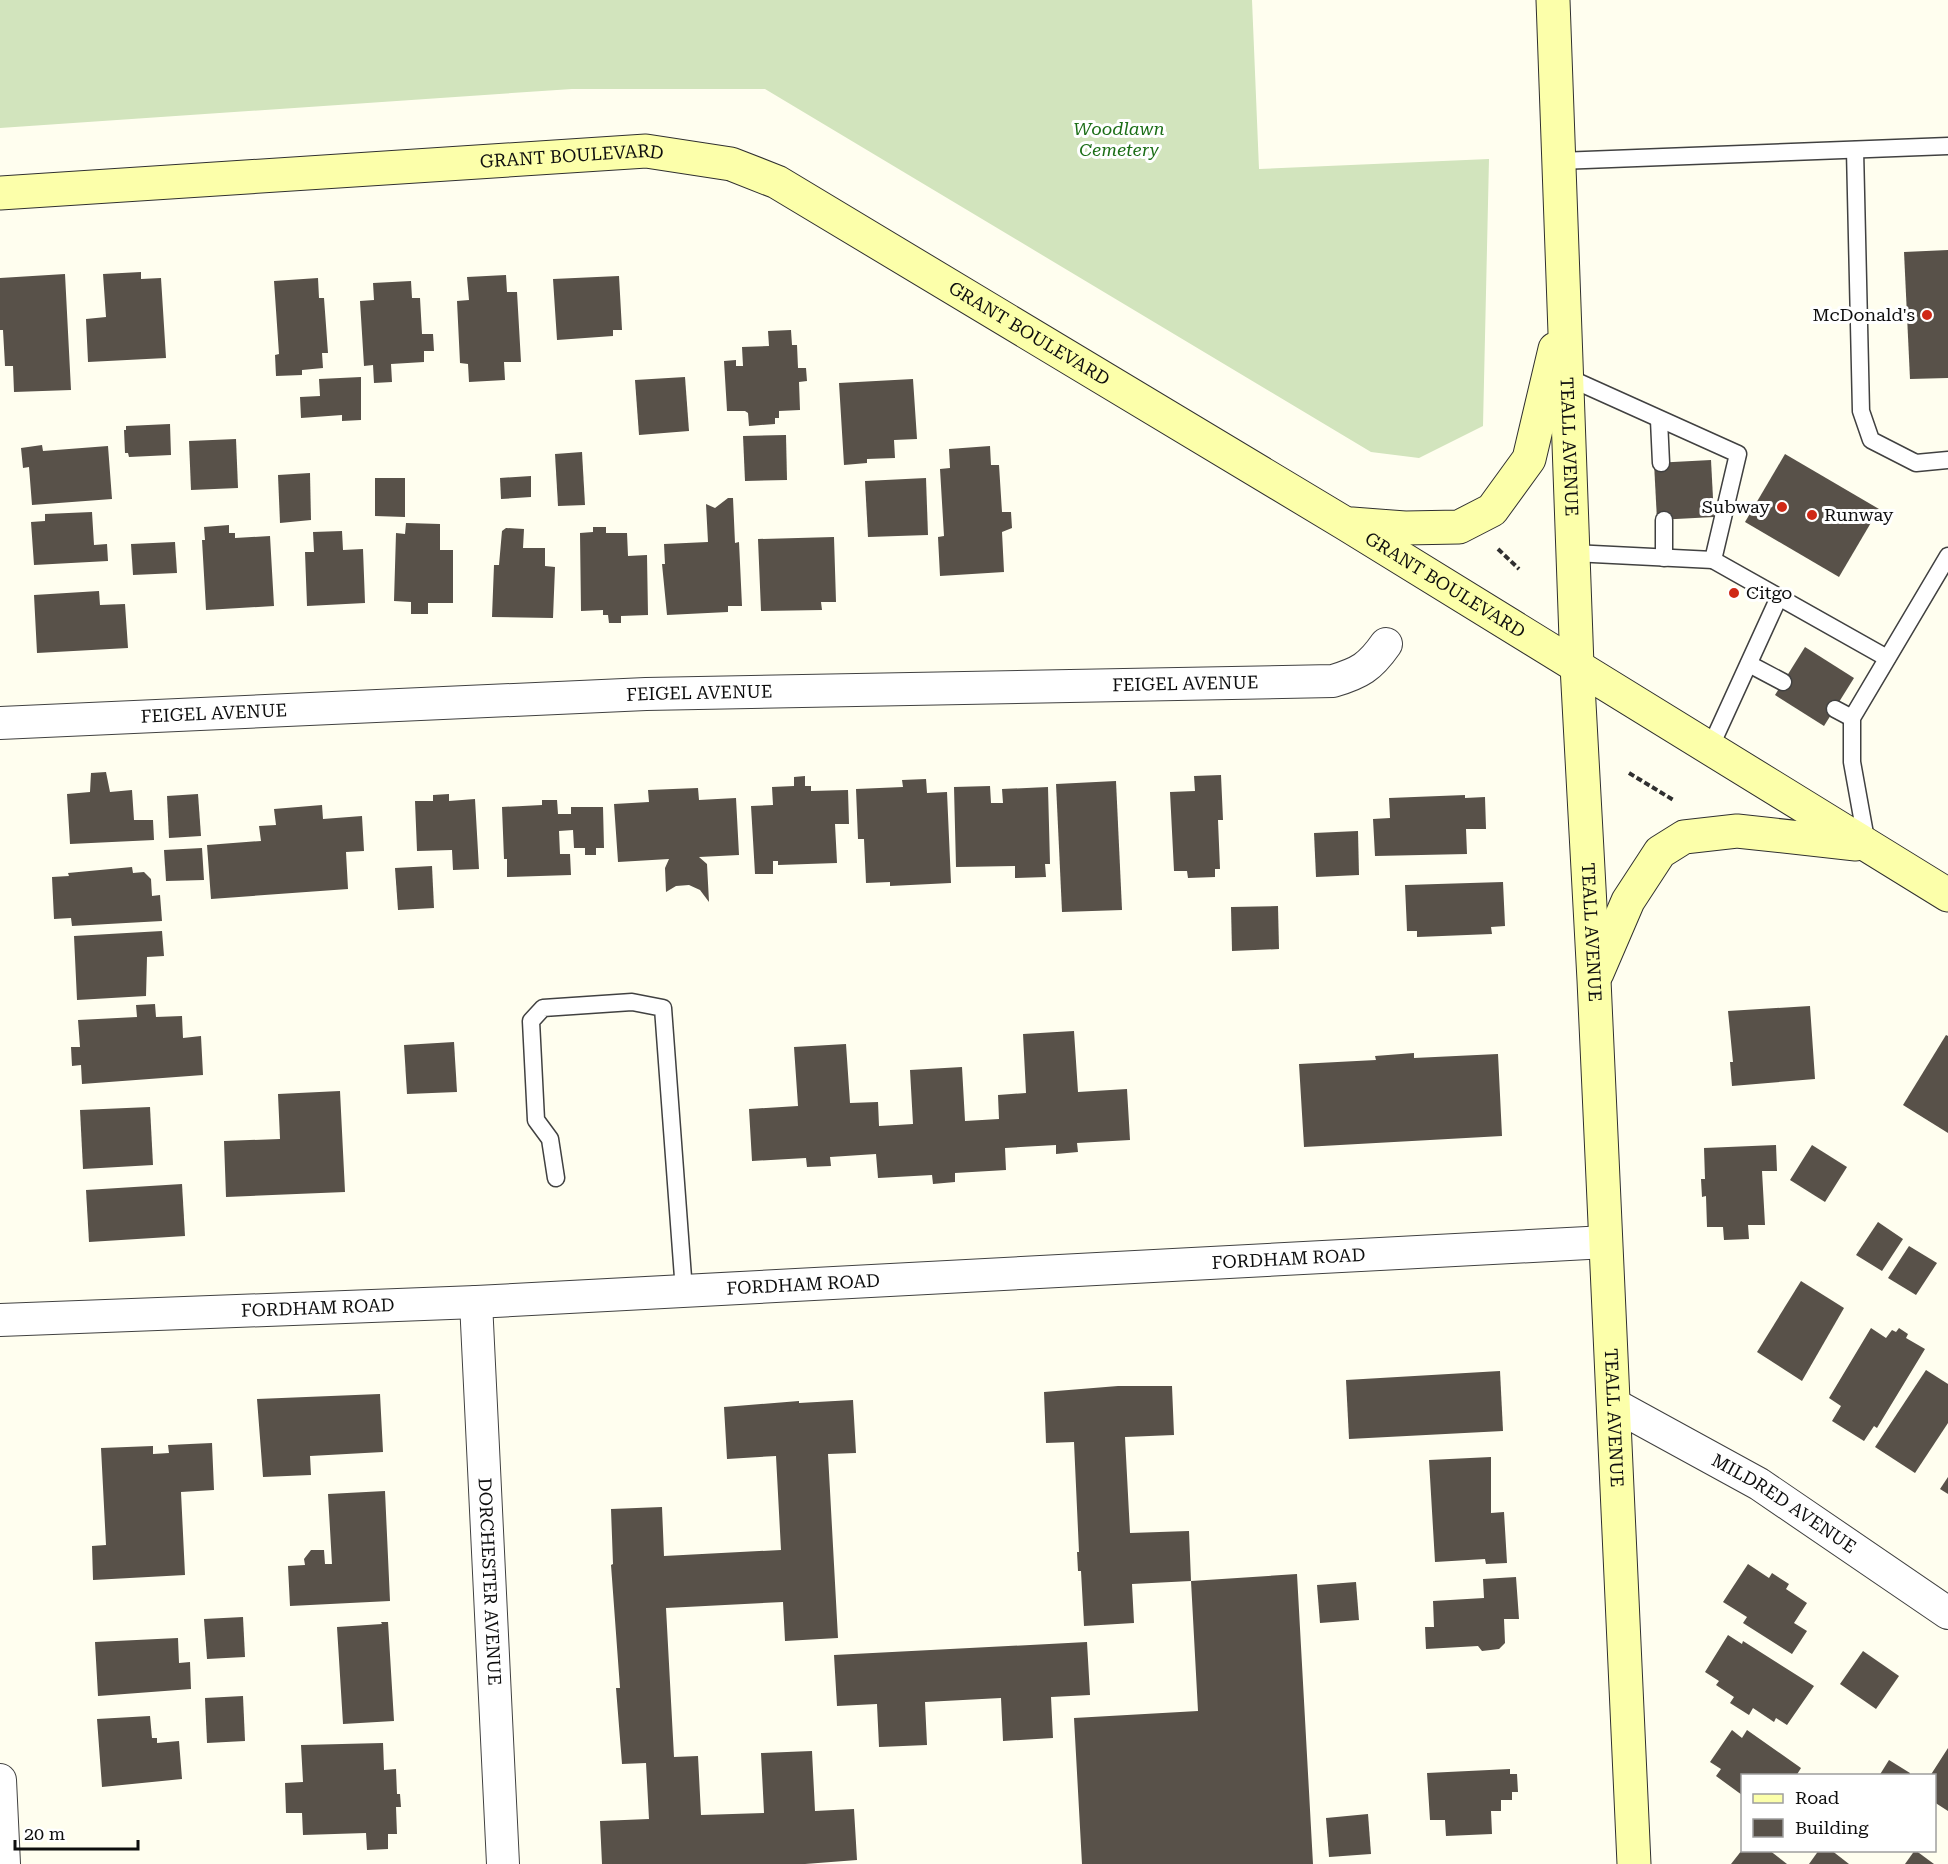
<svg xmlns="http://www.w3.org/2000/svg" width="1948" height="1864" font-family="'Roboto Serif',serif">
<style>
.cemetery{fill:#d2e4bd}
.building{fill:#585149}
.lines{fill:none;stroke-linecap:round;stroke-linejoin:round}
.lane-casing{stroke:#414141;stroke-width:19}
.street-casing{stroke:#414141;stroke-width:34}
.secondary-casing{stroke:#303030;stroke-width:35}
.path{stroke:#303030;stroke-width:4;stroke-dasharray:6 3;stroke-linecap:butt}
.lane{stroke:#fff;stroke-width:16}
.street{stroke:#fff;stroke-width:32}
.secondary{stroke:#fcffaa;stroke-width:33}
.poi-dot{fill:#cf2816;stroke:#fff;stroke-width:2}
.labels{text-anchor:middle;stroke-width:6;stroke-linejoin:round;paint-order:stroke}
.park-label{font-size:18px;font-style:italic;fill:#1c6e17;stroke:#fff}
.street-label{font-size:18px;fill:#0e0e0e;stroke:#fff}
.poi-label{font-size:18px;fill:#0e0e0e;stroke:#fff;text-anchor:end}
</style>
<rect width="100%" height="100%" fill="#fffeef"/>
<!-- cemetery -->
<path class="cemetery" d="M0,0H1252L1259,169L1489,159L1483,426L1419,458L1371,452L765,89H572L0,128Z"/>
<!-- building -->
<g class="building">
<path d="M1948,250V378L1910,379L1904,252Z"/>
<path d="M141,272V279L161,278L166,358L88,362L86,319L106,317L103,274Z"/>
<path d="M65,274L71,390L14,392L13,366H5L3,330H0V278Z"/>
<path d="M506,275L507,292H517L521,362H504L505,380L469,382L468,364L460,363L457,301L469,300L467,277Z"/>
<path d="M619,276L622,330H613V336L557,340L553,279Z"/>
<path d="M318,278L319,298H324L328,353H322L323,368L302,370V375L276,376L275,355L279,354L274,281Z"/>
<path d="M411,281L412,298H420L422,334H433L434,351H424V362L391,364L392,382L374,383L373,365L364,366L360,301L374,300L373,283Z"/>
<path d="M791,330L792,345H797L798,368H806L807,381L799,382L800,410L779,411V418H775V424L749,426L748,413L745,411H727L724,361L736,360V366H743L742,347L769,346L768,331Z"/>
<path d="M361,377V420L342,421V415L301,418L300,397L320,396L319,379Z"/>
<path d="M685,377L689,431L639,435L635,380Z"/>
<path d="M913,379L917,439L894,440L895,458L867,459V463L844,465L839,383Z"/>
<path d="M170,424L171,455L129,457L128,453H125L124,430H126V426Z"/>
<path d="M786,435L787,480L745,481L743,436Z"/>
<path d="M236,439L238,488L191,490L189,441Z"/>
<path d="M42,445L43,451L108,446L112,499L32,505L29,467L23,468L21,448Z"/>
<path d="M990,446L991,465H999L1002,512H1011L1012,528L1002,532L1004,572L940,576L938,537L944,536L940,469L950,468L949,449Z"/>
<path d="M582,452L585,505L558,506L555,454Z"/>
<path d="M1785,454L1879,509L1839,577L1745,522Z"/>
<path d="M1711,460L1714,517L1657,520L1654,463Z"/>
<path d="M310,473L311,520L280,523L278,475Z"/>
<path d="M531,476V497L501,499L500,478Z"/>
<path d="M375,478H405V517L375,516Z"/>
<path d="M926,478L928,535L868,537L865,481Z"/>
<path d="M728,498H733L735,543L739,542L742,606H728V612L667,615L662,564H665L664,544L708,542L706,504L715,508Z"/>
<path d="M92,512L94,545L107,544L108,561L34,565L31,522L45,521V514Z"/>
<path d="M406,523L440,524V550H453V603H428V614H411V602L394,601L396,533L405,534Z"/>
<path d="M229,525V533H235V538L270,536L274,606L206,610L202,540H205L204,527Z"/>
<path d="M593,527H606V533H627L628,556L647,555L648,615L621,616V623H609L608,615H603V610L581,611L580,533L593,532Z"/>
<path d="M506,528L524,529L523,548H545V566L555,567L553,618L492,617L494,565H499L502,531Z"/>
<path d="M342,531L343,550L363,549L365,603L307,606L305,552H314L313,532Z"/>
<path d="M834,537L836,602H821L822,610L761,611L758,539Z"/>
<path d="M175,542L177,573L133,575L131,544Z"/>
<path d="M99,591L100,605L125,604L128,648L37,653L34,595Z"/>
<path d="M1805,647L1854,678L1824,726L1775,695Z"/>
<path d="M106,772L110,792L132,790L134,820H153L154,840L70,844L67,794L90,792L91,773Z"/>
<path d="M1221,775L1223,820H1218L1220,869H1215V877L1188,878L1187,871H1174L1170,792L1195,791L1194,776Z"/>
<path d="M805,776V786H811V791L848,790L849,824H835L837,863L778,865V861H773V874H755L751,806L773,805L772,787L794,786V777Z"/>
<path d="M926,779L927,793L947,792L951,883L890,886V882L866,883L864,839H858L856,789L903,787L902,780Z"/>
<path d="M1116,781L1122,910L1062,912L1056,784Z"/>
<path d="M990,786L991,803H1003L1002,789L1048,787L1050,864H1045L1046,877L1015,878V866L956,867L954,787Z"/>
<path d="M698,788L699,800L736,798L739,855L699,857L707,864L709,902L700,890L689,885L676,886L666,892L665,868L669,859L618,862L614,804L649,802L648,790Z"/>
<path d="M198,794L201,836L169,838L167,796Z"/>
<path d="M449,794V801L475,799L479,869L453,870L452,850L417,851L415,801H433V795Z"/>
<path d="M1465,795V798L1485,797L1486,829H1466L1467,854L1375,856L1373,819L1390,818L1389,798Z"/>
<path d="M542,800H557L558,814H571V807H603L604,848H596V855H585V848H574L573,830L559,831L560,854H570L571,875L507,877V859H504L502,807L542,805Z"/>
<path d="M322,805L323,819L362,816L364,851L346,852L348,889L211,899L207,845L261,841L259,826L276,825L274,809Z"/>
<path d="M1358,831L1359,875L1316,877L1314,833Z"/>
<path d="M202,848L204,880L166,881L164,850Z"/>
<path d="M432,866L434,908L398,910L395,868Z"/>
<path d="M132,867L133,873L144,872L151,879L152,896L160,895L162,921L72,926L71,918L54,919L52,877L69,876L68,873Z"/>
<path d="M1503,882L1505,926L1491,927L1492,934L1417,937V931H1407L1405,885Z"/>
<path d="M1278,906L1279,949L1232,951L1231,907Z"/>
<path d="M162,931L164,956L147,957L146,996L77,1000L74,936Z"/>
<path d="M155,1004L156,1017L182,1016L183,1038L201,1036L203,1075L82,1084L81,1065L72,1066L71,1047H80L78,1020L137,1017L136,1005Z"/>
<path d="M1810,1006L1815,1079L1732,1086L1730,1062H1733L1728,1011Z"/>
<path d="M1074,1031L1078,1092L1127,1089L1130,1140L1077,1143L1078,1152L1056,1154V1145L1005,1148L1006,1170L955,1173V1182L933,1184L932,1175L878,1178L876,1154L830,1157L831,1166L807,1167L806,1158L752,1161L749,1109L798,1106L794,1047L846,1044L850,1103L878,1102L879,1126L913,1124L910,1070L962,1067L965,1121L999,1119L998,1095L1026,1093L1023,1034Z"/>
<path d="M1946,1035L1948,1036V1133L1903,1105Z"/>
<path d="M454,1042L457,1092L407,1094L404,1045Z"/>
<path d="M1414,1053V1058L1498,1054L1502,1136L1304,1147L1299,1064L1376,1060L1375,1056Z"/>
<path d="M340,1091L345,1192L226,1197L224,1141L280,1139L278,1094Z"/>
<path d="M150,1107L153,1165L83,1169L80,1110Z"/>
<path d="M1776,1145L1777,1171H1762L1765,1225H1748L1749,1239L1724,1240L1723,1227H1707L1706,1196L1702,1197L1701,1179H1705L1704,1148Z"/>
<path d="M1812,1145L1847,1167L1825,1202L1790,1180Z"/>
<path d="M182,1184L185,1236L89,1242L86,1190Z"/>
<path d="M1878,1222L1903,1239L1882,1271L1856,1255Z"/>
<path d="M1909,1246L1937,1263L1916,1295L1888,1278Z"/>
<path d="M1801,1281L1844,1308L1802,1381L1757,1352Z"/>
<path d="M1871,1328L1886,1338L1892,1330L1896,1332L1899,1328L1908,1334L1906,1338L1925,1349L1877,1428L1874,1426L1864,1441L1832,1421L1841,1406L1829,1398Z"/>
<path d="M1926,1370L1948,1384V1423L1915,1473L1875,1447Z"/>
<path d="M1500,1371L1503,1431L1349,1439L1346,1380Z"/>
<path d="M1118,1386H1172L1174,1435L1125,1437L1130,1533L1189,1531L1191,1581L1132,1584L1134,1623L1084,1626L1081,1571H1078L1077,1552H1079L1074,1442L1046,1443L1044,1392Z"/>
<path d="M380,1394L383,1452L310,1456L311,1475L263,1477L257,1399Z"/>
<path d="M853,1400L856,1453L828,1454L838,1638L785,1641L783,1602L666,1608L674,1757L698,1756L701,1815L764,1813L761,1753L812,1751L815,1811L854,1809L857,1860L805,1864H602L600,1821L649,1819L646,1763L622,1764L616,1688H620L611,1565L613,1564L611,1509L662,1507L664,1556L781,1550L776,1456L727,1459L724,1407L799,1401V1403Z"/>
<path d="M212,1443L214,1490L181,1492L185,1575L93,1580L92,1546L106,1545L101,1448L153,1446V1454L169,1453L168,1445Z"/>
<path d="M1491,1457V1513L1504,1512L1507,1563L1486,1564L1485,1559L1435,1562L1429,1460Z"/>
<path d="M1948,1477V1494L1940,1489Z"/>
<path d="M385,1491L390,1601L290,1606L288,1566L305,1565L304,1559L311,1550H324L325,1564H332L328,1494Z"/>
<path d="M1748,1564L1769,1578L1772,1573L1789,1584L1786,1589L1807,1603L1794,1623L1807,1631L1792,1654L1743,1623L1747,1617L1723,1602Z"/>
<path d="M1297,1574L1313,1864H1082L1074,1718L1198,1711L1191,1581Z"/>
<path d="M1516,1577L1519,1619H1504L1505,1643L1499,1649L1482,1651L1478,1646L1426,1649L1425,1627H1434L1433,1601L1484,1598L1483,1579Z"/>
<path d="M1356,1582L1359,1620L1320,1623L1317,1585Z"/>
<path d="M243,1617L245,1657L207,1659L204,1619Z"/>
<path d="M381,1622H388L394,1721L343,1724L337,1627L382,1624Z"/>
<path d="M1728,1635L1742,1644L1743,1641L1814,1686L1787,1725L1776,1718L1774,1722L1753,1708L1749,1715L1730,1703L1734,1697L1716,1685L1719,1681L1705,1672Z"/>
<path d="M178,1638L179,1663L190,1662L191,1689L98,1696L95,1642Z"/>
<path d="M1087,1642L1090,1695L1051,1697L1053,1738L1003,1741L1001,1698L925,1702L927,1745L879,1747L877,1704L837,1706L834,1655Z"/>
<path d="M1863,1651L1899,1676L1876,1709L1840,1684Z"/>
<path d="M243,1696L245,1741L207,1743L205,1698Z"/>
<path d="M150,1716L152,1738H157V1743L179,1741L182,1779L102,1787L97,1719Z"/>
<path d="M1732,1730L1742,1738L1747,1730L1801,1768L1796,1776H1742V1795L1716,1776L1721,1769L1710,1762Z"/>
<path d="M383,1743L384,1770L396,1769L397,1794H400L401,1807H396L397,1834H388V1849L367,1850L366,1833L303,1835L302,1813H286L285,1783L303,1782L301,1745Z"/>
<path d="M1948,1748V1811L1934,1802V1776H1930Z"/>
<path d="M1889,1760L1910,1773L1909,1776H1879Z"/>
<path d="M1510,1769V1774H1517L1518,1792H1512V1800H1501V1811H1491L1492,1834L1446,1836L1445,1820H1430L1427,1773Z"/>
<path d="M1368,1814L1371,1854L1329,1857L1326,1818Z"/>
<path d="M1742,1850H1769L1787,1864H1731Z"/>
<path d="M1819,1850H1831L1849,1864H1809Z"/>
<path d="M1915,1850L1934,1864H1905Z"/>
</g>
<g class="lines">
<defs>
<g id="lane">
<path d="M1855,150L1861,411L1871,440L1916,463L1948,460"/>
<path d="M1559,161L1948,146"/>
<path d="M1567,377L1738,454L1713,560L1887,658"/>
<path d="M1659,420L1661,463"/>
<path d="M1664,520V558"/>
<path d="M1573,553L1713,560"/>
<path d="M1749,664L1783,682"/>
<path d="M1835,709L1852,718"/>
<path d="M1710,748L1779,597"/>
<path d="M1867,845L1852,762V718L1948,556"/>
<path d="M556,1178L550,1139L536,1120L531,1021L543,1008L632,1002L663,1008L684,1291"/>
</g>
<g id="street">
<path id="s1" d="M0,723L646,694L1333,681C1360,673 1370,667 1386,644"/>
<path id="s2" d="M476,1302L503,1864"/>
<path id="s3" d="M0,1320L476,1302L1606,1242"/>
<path id="s4" d="M1613,1404L1759,1484L1948,1613"/>
<path d="M0,1780L4,1864"/>
</g>
<g id="secondary">
<path id="s5" d="M1553,0L1577,666L1594,980L1634,1864"/>
<path id="s6" d="M0,193L646,151L731,164L777,182L1346,524L1948,895"/>
<path d="M1352,524L1405,528L1459,527L1492,510L1529,459L1555,349"/>
<path d="M1597,973L1628,901L1660,852L1684,837L1737,831L1856,844"/>
</g>
</defs>
<!-- lane casing -->
<use href="#lane" class="lane-casing"/>
<!-- street casing -->
<use href="#street" class="street-casing"/>
<!-- secondary casing -->
<use href="#secondary" class="secondary-casing"/>
<!-- path -->
<g class="path">
<path d="M1498,549L1519,569"/>
<path d="M1629,773L1675,801"/>
</g>
<!-- lane -->
<use href="#lane" class="lane"/>
<!-- street -->
<use href="#street" class="street"/>
<!-- secondary -->
<use href="#secondary" class="secondary"/>
</g>
<!-- markers -->
<g class="poi-dot">
<circle cx="1927" cy="315" r="6"/>
<circle cx="1782" cy="507" r="6"/>
<circle cx="1812" cy="515" r="6"/>
<circle cx="1734" cy="593" r="6"/>
</g>
<g class="labels">
<!-- park labels -->
<g class="park-label">
<text x="1119" y="135">Woodlawn<tspan x="1119" dy="21">Cemetery</tspan></text>
</g>
<!-- street labels -->
<g class="street-label">
<text dy="6" stroke="none"><textPath href="#s6" startOffset="573">GRANT BOULEVARD</textPath></text>
<text dy="6" stroke="none"><textPath href="#s6" startOffset="1077">GRANT BOULEVARD</textPath></text>
<text dy="6" stroke="none"><textPath href="#s5" startOffset="447">TEALL AVENUE</textPath></text>
<text dy="6" stroke="none"><textPath href="#s6" startOffset="1563">GRANT BOULEVARD</textPath></text>
<text dy="6" stroke="none"><textPath href="#s1" startOffset="1186">FEIGEL AVENUE</textPath></text>
<text dy="6" stroke="none"><textPath href="#s1" startOffset="700">FEIGEL AVENUE</textPath></text>
<text dy="6" stroke="none"><textPath href="#s1" startOffset="214">FEIGEL AVENUE</textPath></text>
<text dy="6" stroke="none"><textPath href="#s5" startOffset="933">TEALL AVENUE</textPath></text>
<text dy="6" stroke="none"><textPath href="#s3" startOffset="1290">FORDHAM ROAD</textPath></text>
<text dy="6" stroke="none"><textPath href="#s3" startOffset="804">FORDHAM ROAD</textPath></text>
<text dy="6" stroke="none"><textPath href="#s3" startOffset="318">FORDHAM ROAD</textPath></text>
<text dy="6" stroke="none"><textPath href="#s5" startOffset="1419">TEALL AVENUE</textPath></text>
<text dy="6" stroke="none"><textPath href="#s4" startOffset="198">MILDRED AVENUE</textPath></text>
<text dy="6" stroke="none"><textPath href="#s2" startOffset="280">DORCHESTER AVENUE</textPath></text>
</g>
<!-- poi labels -->
<g class="poi-label">
<text x="1915" y="321">McDonald's</text>
<text x="1770" y="513">Subway</text>
<text x="1824" y="521" text-anchor="start">Runway</text>
<text x="1746" y="599" text-anchor="start">Citgo</text>
</g>
</g>
<!-- legend -->
<rect x="1741" y="1774" width="195" height="78" fill="#ffffff" stroke="#9f9f9f" stroke-width="1.5"/>
<rect x="1753" y="1794" width="30" height="9" fill="#fcffaa" stroke="#9f9f9f" stroke-width="1.5"/>
<text x="1795" y="1804" font-size="18" fill="#0e0e0e">Road</text>
<rect x="1753" y="1819" width="30" height="18" fill="#585149" stroke="#9f9f9f" stroke-width="1.5"/>
<text x="1795" y="1834" font-size="18" fill="#0e0e0e">Building</text>
<!-- scale -->
<path d="M15 1840v9h123v-9" fill="none" stroke="#0e0e0e" stroke-width="3"/>
<text x="24" y="1840" font-size="18" fill="#0e0e0e" stroke="#ffffff" stroke-width="4.5" paint-order="stroke">20 m</text>
</svg>
